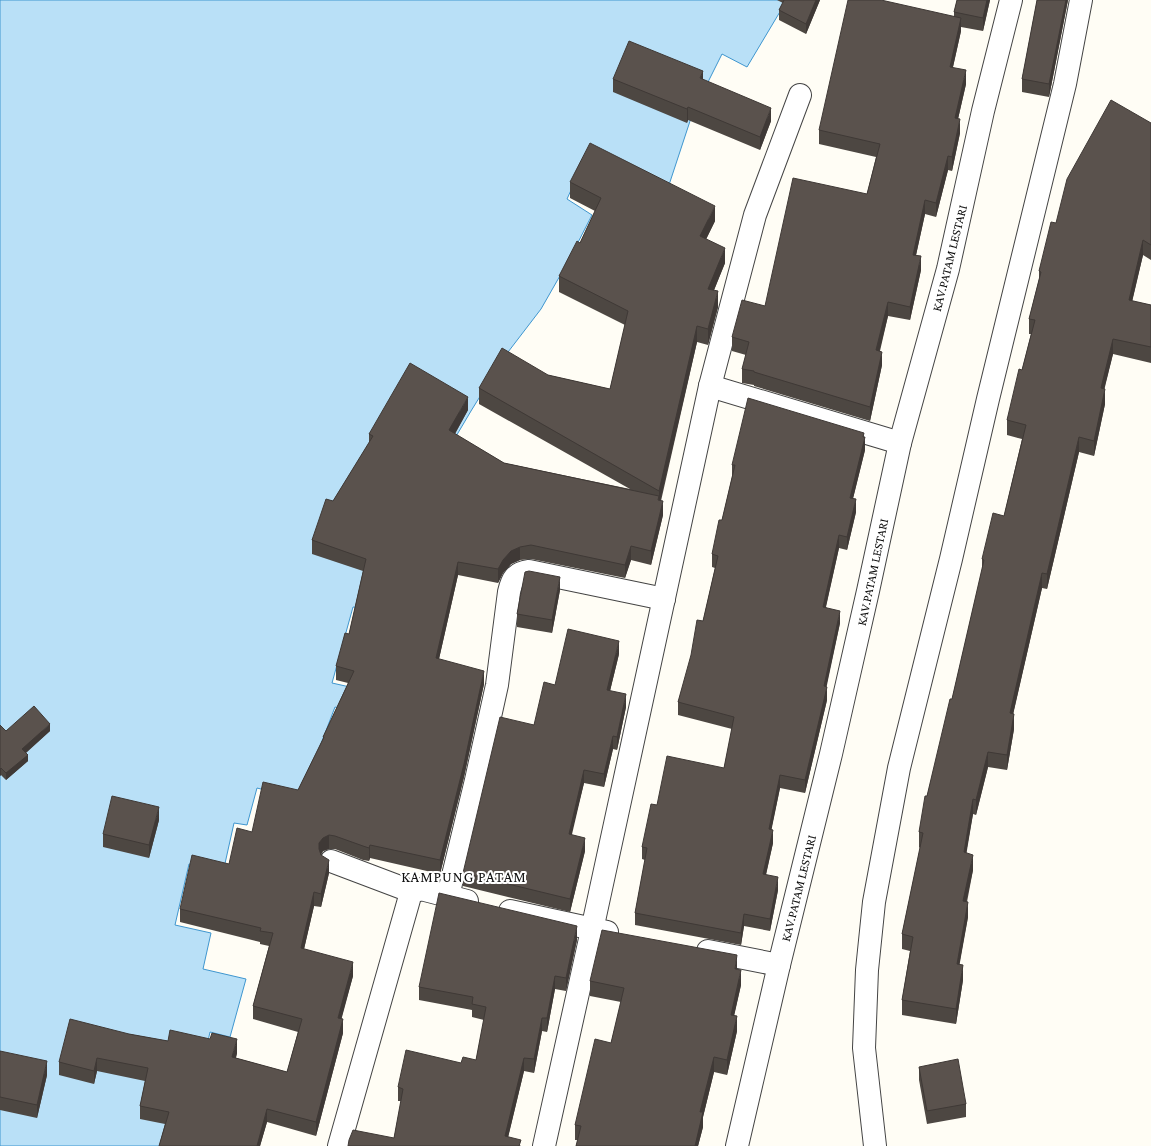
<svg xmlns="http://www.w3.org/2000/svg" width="1151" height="1146" font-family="'Crimson Pro',serif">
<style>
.water{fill:#b9e0f7;stroke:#3f96cf}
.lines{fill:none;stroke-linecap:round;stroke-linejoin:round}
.minor-casing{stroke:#444;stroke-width:24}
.minor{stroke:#fff;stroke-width:22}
.wall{fill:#4d4742}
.shaded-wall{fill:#3f3936}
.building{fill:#5a524d;stroke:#3f3936}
.labels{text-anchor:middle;stroke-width:4;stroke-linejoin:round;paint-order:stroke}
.street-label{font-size:13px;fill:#111;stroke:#fff}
.quarter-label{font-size:15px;letter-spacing:1px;fill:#111;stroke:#fff}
</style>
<rect width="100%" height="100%" fill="#fffdf5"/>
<!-- water -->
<path class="water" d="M0,0H787L747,67L722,54L693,112L667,191L587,155L567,199L592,215L569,260L541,309L505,356L471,411L429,482L378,610L353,607L332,683L417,702L412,724L335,707L319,749L296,798L257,788L247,825L234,823L224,868L189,864L175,925L211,933L203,969L246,979L230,1037L210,1032L185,1146H0Z"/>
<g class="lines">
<defs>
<g id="minor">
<path d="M710,386L900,443"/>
<path d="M331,861L413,892"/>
<path d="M448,896L476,780L497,685L509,592C512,579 515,573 529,571L664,599"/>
<path d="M510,911L607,932"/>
<path d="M708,951L779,965"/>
<path d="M339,1146L410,896L413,892L421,889L467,901"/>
<path d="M544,1146L592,930L710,386L755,215L800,95"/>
<path d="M737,1146L779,965L831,754L868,591L900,443L948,269L983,111L1011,0"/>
<path d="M875,1146L864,1048L867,970L874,902L899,768L951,559L988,399L1065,84L1081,0"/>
</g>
</defs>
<!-- minor casing -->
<use href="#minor" class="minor-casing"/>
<!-- minor -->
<use href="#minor" class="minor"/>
</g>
<!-- wall -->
<g class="wall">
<path d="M777,0H820L806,34L779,20V10L783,3Z"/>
<path d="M957,0H990L983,31L961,27V31L953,67L966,84L958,119L960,133L952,171L948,170L936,217L925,214L916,255L921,270L910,320L888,316L880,351L882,365L870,421L754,386V385L742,383V369L746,355L732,351V337L765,306L867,194L876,157L819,144V130L954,16V12Z"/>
<path d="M1037,0H1068L1049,97L1022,92V79Z"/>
<path d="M613,79L703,80L771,121L760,150L688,120L687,123L613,92Z"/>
<path d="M1151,123V260L1143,255L1132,301L1151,305V363L1113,354L1104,389L1105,404L1094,456L1079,452L1047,589L1042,588L1013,714L1014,729L1007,770L988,767L976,815L973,814L966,853L973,870L967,902L968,917L959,965L963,980L956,1024L902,1015V1000L910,951L902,949V934L920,848L919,847V832L927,796L952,699L982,570V559L1004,516L1022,439L1007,435V420L1022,370L1031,334H1029V319L1039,279V271L1056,223Z"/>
<path d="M570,182L715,221L706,239L725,263L714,290L718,307L708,345L697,342L661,501L663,515L651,565L631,560L625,578L531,559L520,560L511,564L503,573L498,583L458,575L439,659L484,684L464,777L440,874L370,858L369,861L363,860L335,849H329L323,851L321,855L329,873L321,907L314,906L304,949L353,976L341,1019L343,1033L316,1136L267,1122L260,1146H159L165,1124L140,1119V1106L145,1081L97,1071L94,1084L59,1075V1062L129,1034L168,1041L237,1053L236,1058L287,1072L298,1032L253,1019V1006L269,946L260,944V942L180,922V909L229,864L252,832L298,790L323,739V737L348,683L336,680V666L349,634L363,571L312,554V540L333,501L369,443V434L468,410L455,434L504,463L630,489L479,404V388L548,375L610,389L625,325L559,292V276L580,243L595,211L570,198Z"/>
<path d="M864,437L865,450L853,498L856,512L847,550L839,548L826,607L840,623L826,687L827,700L805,793L780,788L771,830L773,843L766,875L778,890L770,931L744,926L741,945L635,925V913L645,860L642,859V847L657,805L724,768L732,729L678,715V702L703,621L715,568L712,567V554L722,520L732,477V465Z"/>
<path d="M560,590L552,633L517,627V614Z"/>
<path d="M619,654L610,691L626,707L617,750L613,749L604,787L584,783L571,834L585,851L570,912L463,886V873L534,725L555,685Z"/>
<path d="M6,731H50L26,753L28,761L6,780L1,775L0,776Z"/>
<path d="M159,820L149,858L103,847V834Z"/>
<path d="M577,940L566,991L555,989L547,1032L542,1031L534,1073L524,1071L508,1137L521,1146L394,1138L401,1101H398V1087L461,1063L476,1060L484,1020L472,1017V1010L419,1000V987Z"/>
<path d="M737,970L741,985L734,1015L737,1031L727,1075L714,1072L703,1117V1127L698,1146H576L578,1140H575V1125L611,1043L621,1002L590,996V981Z"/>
<path d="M0,1051L47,1075L37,1118L0,1110Z"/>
<path d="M919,1067L966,1104V1117L927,1124L919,1080Z"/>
</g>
<!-- shaded-wall -->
<g class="shaded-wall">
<path d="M816,0H820L806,34V24Z"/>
<path d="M987,0H990L983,31V18Z"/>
<path d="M1066,0H1068L1049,97V84Z"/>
<path d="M961,18V31L950,80V67Z"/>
<path d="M966,70V84L955,132V118Z"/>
<path d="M703,71V84L700,78Z"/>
<path d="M688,107V120L687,123V109Z"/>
<path d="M771,108V121L760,150V137Z"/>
<path d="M960,119V133L952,171V157Z"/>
<path d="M948,156V170L936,217V203Z"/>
<path d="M925,200V214L913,269V255Z"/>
<path d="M715,206V221L700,252V236Z"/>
<path d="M1143,240V255L1129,315V300Z"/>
<path d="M725,248V263L708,305V289Z"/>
<path d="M921,256V270L910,320V307Z"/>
<path d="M718,291V307L708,345V329Z"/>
<path d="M888,302V316L876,364V350Z"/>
<path d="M697,326V342L659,506V491Z"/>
<path d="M1113,339V354L1101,403V388Z"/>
<path d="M882,352V365L870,421V407Z"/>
<path d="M1105,389V404L1094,456V441Z"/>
<path d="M468,397V410L449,444V430Z"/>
<path d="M864,433V441L865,437V450L850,511V498Z"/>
<path d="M1079,437V452L1047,589V574Z"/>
<path d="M856,499V512L847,550V537Z"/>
<path d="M663,501V515L651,565V551Z"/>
<path d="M839,535V548L823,619V607Z"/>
<path d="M631,546V560L625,578V565Z"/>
<path d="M520,547V560L511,564L503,573L498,583V569L503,560L511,551Z"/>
<path d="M458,562V575L436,672V658Z"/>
<path d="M1042,573V588L1010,728V713Z"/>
<path d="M560,577V590L552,633V620Z"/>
<path d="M840,611V623L824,699V686Z"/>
<path d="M619,641V654L607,703V690Z"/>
<path d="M484,671V684L464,777L440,874V860Z"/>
<path d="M827,687V700L805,793V780Z"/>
<path d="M626,694V707L617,750V737Z"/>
<path d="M1014,714V729L1007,770V755Z"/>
<path d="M50,724V731L22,756V749Z"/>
<path d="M613,736V749L604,787V774Z"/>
<path d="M988,752V767L976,815V800Z"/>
<path d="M28,755V761L6,780V773Z"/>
<path d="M1,768V775L0,776V769Z"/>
<path d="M584,770V783L569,847V834Z"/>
<path d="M780,775V788L769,842V829Z"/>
<path d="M973,799V814L964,868V852Z"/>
<path d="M159,807V820L149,858V845Z"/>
<path d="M773,830V843L763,887V874Z"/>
<path d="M329,835V849L323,851L319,857V843L323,838Z"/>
<path d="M585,838V851L570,912V899Z"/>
<path d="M370,845V858L369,861V848Z"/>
<path d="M973,855V870L963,916V901Z"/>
<path d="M329,860V873L321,907V894Z"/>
<path d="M778,877V890L770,931V919Z"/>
<path d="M314,892V906L301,962V948Z"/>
<path d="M968,902V917L957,979V964Z"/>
<path d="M744,914V926L741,945V933Z"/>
<path d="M577,926V940L566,991V978Z"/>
<path d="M737,955V970L735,969Z"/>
<path d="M353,962V976L338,1032V1018Z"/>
<path d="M963,965V980L956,1024V1009Z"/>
<path d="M741,970V985L731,1030V1015Z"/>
<path d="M555,976V989L547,1032V1018Z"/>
<path d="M737,1016V1031L727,1075V1060Z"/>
<path d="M542,1018V1031L534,1073V1059Z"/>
<path d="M343,1019V1033L316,1136V1122Z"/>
<path d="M237,1039V1053L232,1071V1057Z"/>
<path d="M714,1057V1072L703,1117V1127L698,1146H695L700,1112Z"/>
<path d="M97,1058V1071L94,1084V1071Z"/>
<path d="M524,1058V1071L506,1146L505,1136Z"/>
<path d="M47,1061V1075L37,1118V1105Z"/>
<path d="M267,1109V1122L260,1146H257Z"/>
</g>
<!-- building -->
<g class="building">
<path d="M784,0H816L806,24L779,10Z"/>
<path d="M848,0H881L961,18L950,67L966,70L955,118L960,119L952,157L948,156L936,203L925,200L913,255L921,256L910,307L888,302L876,350L882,352L870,407L754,372V371L742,369L749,342L732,337L742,300L765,306L793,178L867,194L880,144L819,130Z"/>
<path d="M957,0H987L983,18L954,12Z"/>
<path d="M1037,0H1066L1049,84L1022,79Z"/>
<path d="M629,41L703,71L700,78L771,108L760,137L688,107L687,109L613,79Z"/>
<path d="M1111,100L1151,123V245L1143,240L1129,300L1151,305V347L1113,339L1101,388L1105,389L1094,441L1079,437L1047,574L1042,573L1010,713L1014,714L1007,755L988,752L976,800L973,799L964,852L973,855L963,901L968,902L957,964L963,965L956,1009L902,1000L913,937L902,934L923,833L919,832L925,796H927L950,699H952L984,560L982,559L993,513L1004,516L1026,425L1007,420L1019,369L1022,370L1035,320L1029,319L1041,272L1039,271L1051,222L1056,223L1067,179Z"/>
<path d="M590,143L715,206L700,236L725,248L708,289L718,291L708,329L697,326L659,491L479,388L502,348L548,375L610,389L628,311L559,276L577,241L580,243L601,198L570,182Z"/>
<path d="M410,363L468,397L449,430L504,463L659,496L658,500L663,501L651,551L631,546L625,565L531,545L520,547L511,551L503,560L498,569L458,562L436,658L484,671L464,764L440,860L370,845L369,848L363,846L335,836L329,835L323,838L319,843V849L321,855L329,860L321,894L314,892L301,948L353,962L338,1018L343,1019L316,1122L267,1109L257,1146H159L169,1112L140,1106L148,1068L97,1058L94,1071L59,1062L70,1019L129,1034L168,1041L170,1030L210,1039L212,1033L237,1039L232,1057L287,1072L302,1019L253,1006L273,933L260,931L261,928L180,909L192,855L229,864L237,828L252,832L263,782L298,790L324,737H323L354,671L336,666L345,633L349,634L366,559L312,540L326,499L333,501L373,436L369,434Z"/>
<path d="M748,398L864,433L863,437H865L850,498L856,499L847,537L839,535L823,607L840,611L824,686L827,687L805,780L780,775L769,829L773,830L763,874L778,877L770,919L744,914L741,933L635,913L647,848L642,847L651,804L657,805L667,756L724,768L734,717L678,702L691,655L697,620L703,621L718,556L712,554L719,520H722L735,465H732Z"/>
<path d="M529,571L560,577L552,620L517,614L525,572Z"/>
<path d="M568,629L619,641L607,690L626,694L617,737L613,736L604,774L584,770L569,834L585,838L570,899L463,873L500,717L534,725L544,682L555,685Z"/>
<path d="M34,706L50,724L22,749L28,755L6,773L1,768L0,769V725L6,731Z"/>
<path d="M112,796L159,807L149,845L103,834Z"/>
<path d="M439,893L577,926L566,978L555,976L547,1018H542L534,1059L524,1058L505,1136L521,1140L519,1146H348L349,1140L353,1130L394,1138L403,1089L398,1087L406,1050L461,1063L463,1057L476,1060L486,1007L472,1004L473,997L419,987Z"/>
<path d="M602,930L737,955L735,969L741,970L731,1015L737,1016L727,1060L714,1057L700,1112H703L695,1146H576L581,1126L575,1125L595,1039L611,1043L624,988L590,981Z"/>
<path d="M0,1051L47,1061L37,1105L0,1097Z"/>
<path d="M958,1059L966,1104L927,1111L919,1067Z"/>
</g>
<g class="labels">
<!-- street labels -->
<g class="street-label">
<text transform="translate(949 258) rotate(-76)" y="5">KAV.PATAM LESTARI</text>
<text transform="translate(872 572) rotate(-78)" y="5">KAV.PATAM LESTARI</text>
<text transform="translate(798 888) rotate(-76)" y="5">KAV.PATAM LESTARI</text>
</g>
<!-- quarter labels -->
<g class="quarter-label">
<text x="464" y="882">KAMPUNG PATAM</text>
</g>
</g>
</svg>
